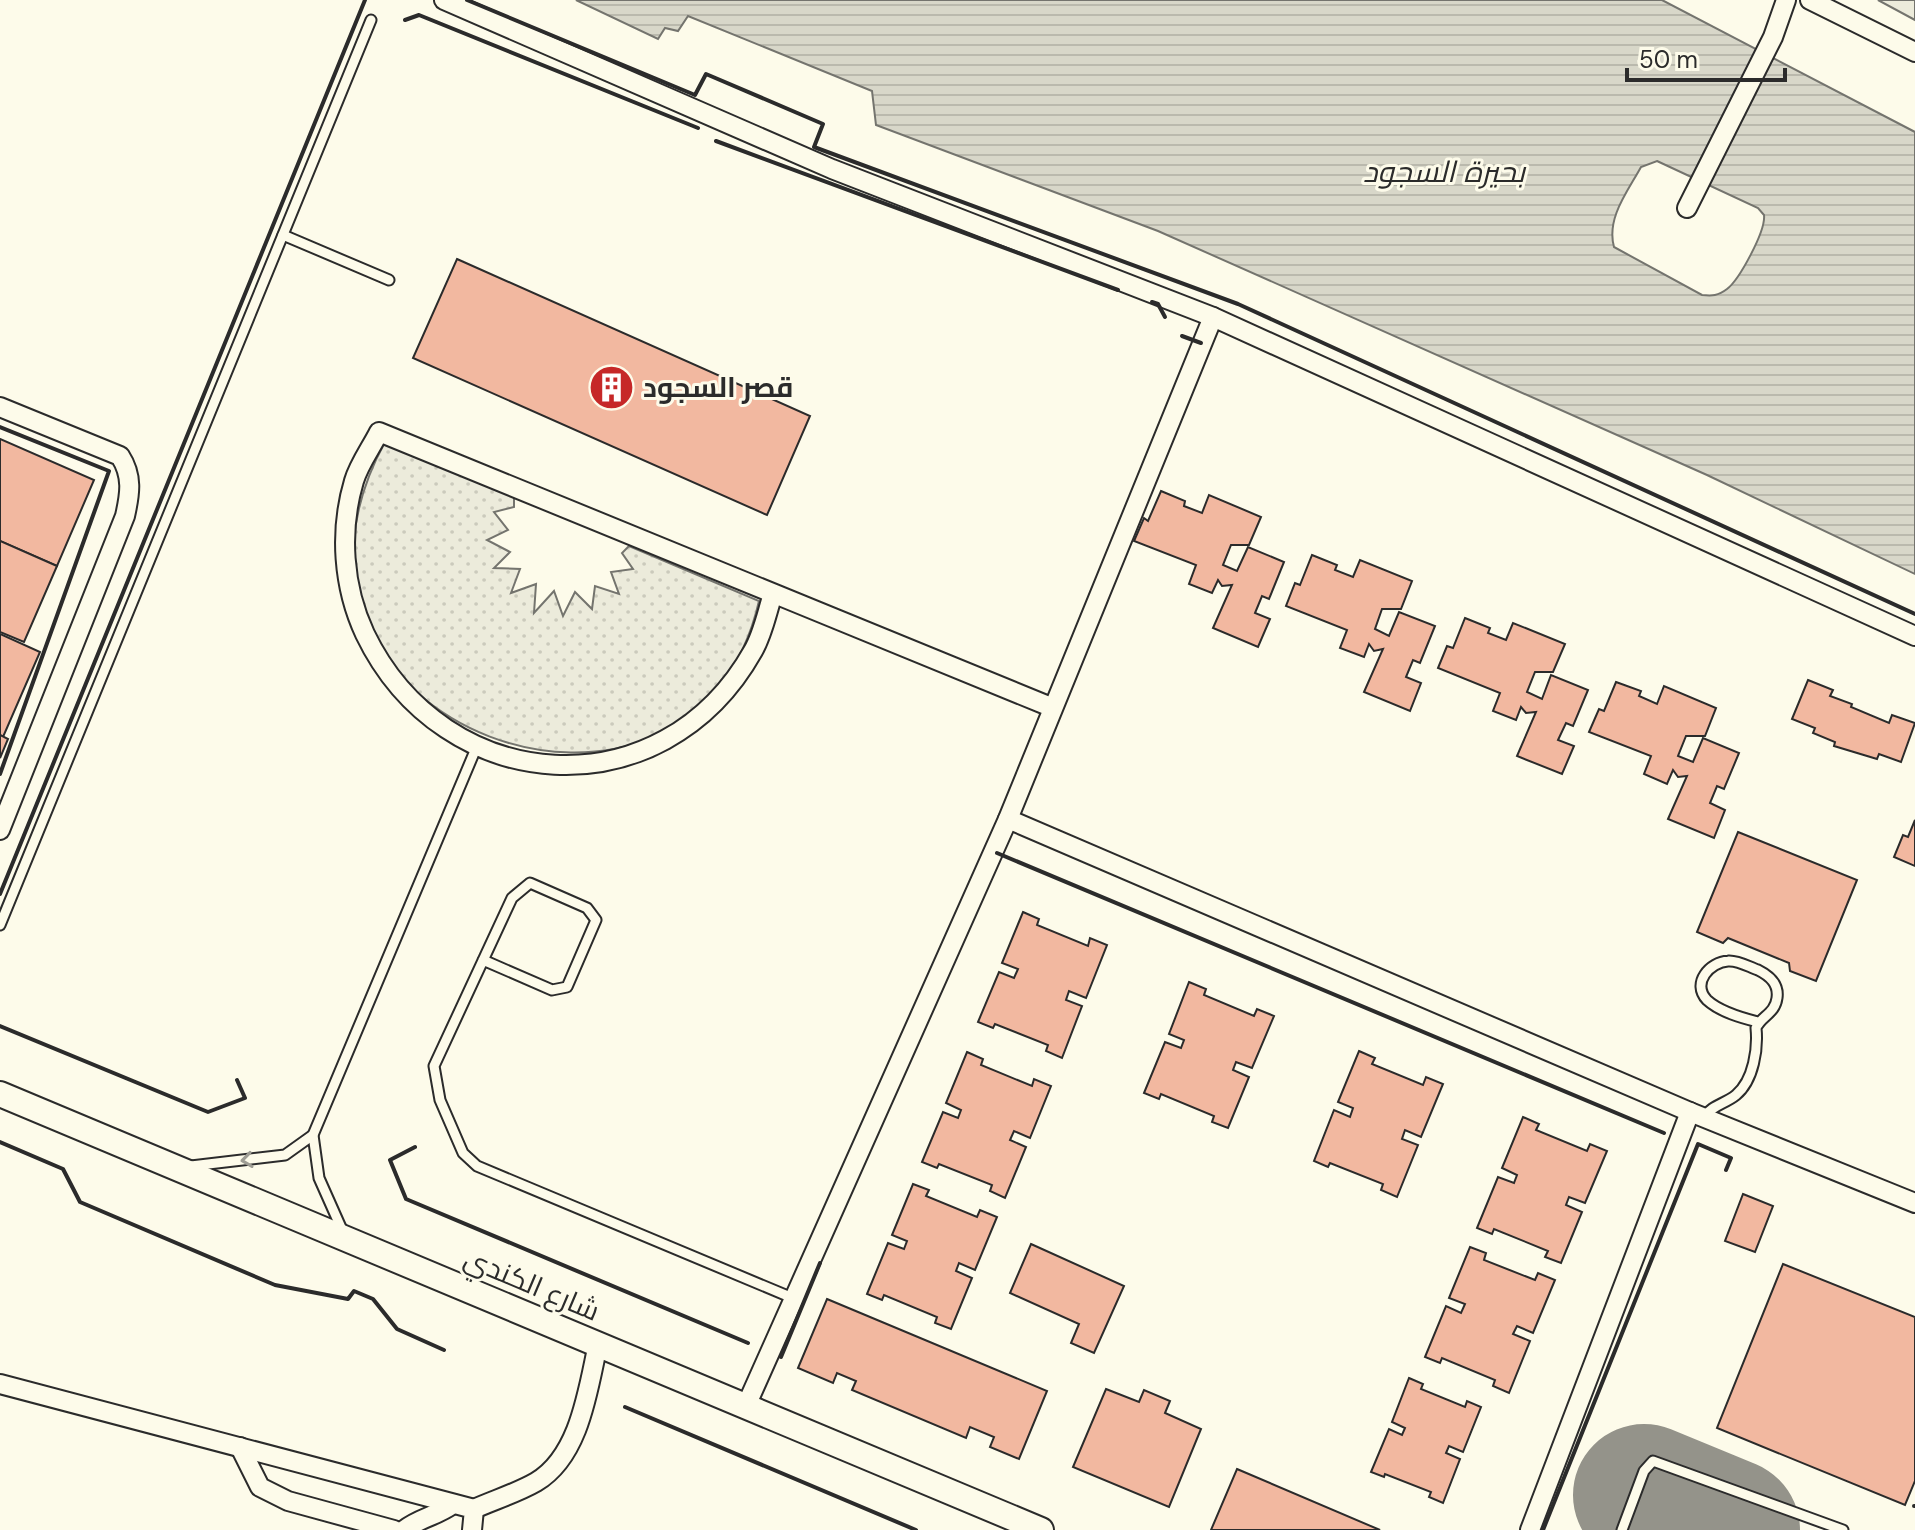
<svg xmlns="http://www.w3.org/2000/svg" width="1915" height="1530" font-family="'DM Sans',Cairo,sans-serif">
<style>
.grass{fill:url(#grass-dots);stroke:#74746e;stroke-width:2}
.park{fill:#ecebdb;stroke:#74746e;stroke-width:2}
.water{fill:url(#water-rules);stroke:#74746e;stroke-width:2;fill-rule:evenodd}
.lines{fill:none;stroke-linecap:round;stroke-linejoin:round}
.runway{stroke:#94938a;stroke-width:142}
.building{fill:#f2b8a0;stroke:#2b2b2b;stroke-width:2}
.service-casing{stroke:#2b2b2b;stroke-width:13}
.minor-casing{stroke:#2b2b2b;stroke-width:22}
.tertiary-casing{stroke:#2b2b2b;stroke-width:28}
.service{stroke:#fdfbea;stroke-width:9}
.minor{stroke:#fdfbea;stroke-width:18}
.tertiary{stroke:#fdfbea;stroke-width:24}
.wall{stroke:#2b2b2b;stroke-width:4}
.oneway{stroke:#9e9d94}
.labels{text-anchor:middle;stroke-width:6;stroke-linejoin:round;paint-order:stroke}
.poi-label{font-size:28px;font-weight:bold;fill:#2b2b2b;stroke:#fdfbea;text-anchor:start}
.street-label{font-size:28px;fill:#2b2b2b;stroke:#fdfbea}
.water-label{font-size:30px;font-style:italic;fill:#2b2b2b;stroke:#fdfbea}
</style>
<defs>
<pattern id="grass-dots" width="8" height="8" patternUnits="userSpaceOnUse" patternTransform="scale(2)"><rect width="8" height="8" fill="#ecebdb"/><path d="M2 2h.1M6 6h.1" fill="none" stroke="#cbcabc" stroke-width="1.8" stroke-linecap="round"/></pattern>
<pattern id="water-rules" width="6" height="5" patternUnits="userSpaceOnUse" patternTransform="scale(2)"><rect width="6" height="5" fill="#d8d7c9"/><path d="M0 2.5h6" fill="none" stroke="#bab9ad"/></pattern>
</defs>
<rect width="100%" height="100%" fill="#fdfbea"/>
<!-- grass -->
<path class="grass" d="M385,442L514,497V507L494,512L508,530L487,540L510,552L494,568L520,569L511,593L536,584L534,613L554,591L563,616L575,592L592,609L595,586L619,594L611,572L633,569L622,553L629,546L759,601C693,890 230,726 385,442Z"/>
<!-- park -->
<path class="park" d="M1878,0H1915V20Z"/>
<!-- water -->
<path class="water" d="M576,0H1662L1915,132V574L1707,475L1158,231L876,125L872,91L688,16L678,31L665,28L658,39ZM1657,161L1758,208L1764,215C1766,231 1739,280 1727,289C1718,296 1712,296 1702,295L1614,247C1606,218 1628,191 1641,167Z"/>
<g class="lines">
<!-- runway -->
<path class="runway" d="M1644,1495L1729,1530"/>
</g>
<!-- building -->
<g class="building">
<path d="M457,259L810,416L767,515L413,358Z"/>
<path d="M0,439L94,480L57,566L0,541Z"/>
<path d="M1161,491L1185,501L1184,506L1202,513L1209,495L1261,517L1249,545H1231L1223,565L1237,571L1248,547L1284,562L1269,599L1262,596L1255,613L1270,619L1258,647L1213,628L1232,585L1222,586L1218,580L1212,593L1189,584L1196,565L1134,541L1144,518L1148,521Z"/>
<path d="M0,541L57,566L24,642L0,632Z"/>
<path d="M1312,555L1337,565L1335,570L1353,577L1360,560L1412,581L1401,609H1382L1375,629L1389,636L1399,612L1435,626L1420,663L1413,660L1406,677L1421,683L1410,711L1364,692L1383,649L1374,651L1369,644L1364,657L1340,648L1347,630L1286,606L1295,583L1300,585Z"/>
<path d="M1465,618L1490,628L1488,633L1506,640L1513,623L1565,644L1553,672H1535L1527,692L1542,699L1551,675L1588,690L1573,726L1566,723L1558,740L1574,746L1562,774L1517,756L1536,712L1526,713L1521,707L1516,720L1493,711L1500,693L1438,668L1447,646L1453,648Z"/>
<path d="M0,634L40,652L3,737L0,735Z"/>
<path d="M1808,680L1833,690L1830,696L1852,704L1851,707L1889,723L1892,715L1915,723L1901,762L1879,754L1877,759L1834,746L1835,742L1813,733L1815,728L1792,719Z"/>
<path d="M1616,682L1641,691L1639,696L1657,704L1664,686L1716,708L1705,736H1686L1678,756L1693,762L1703,738L1739,753L1724,789L1717,786L1710,803L1725,810L1714,838L1668,819L1687,776L1678,777L1673,770L1667,784L1644,774L1651,756L1589,732L1599,709L1604,711Z"/>
<path d="M0,735L8,739L0,758Z"/>
<path d="M1915,820V866L1894,857L1903,835L1908,837Z"/>
<path d="M1738,832L1857,880L1816,981L1790,971L1789,963L1728,938L1723,943L1697,932Z"/>
<path d="M1023,912L1039,919L1037,925L1088,946L1090,938L1107,945L1086,998L1069,991L1066,1000L1082,1006L1062,1058L1046,1051L1048,1045L995,1024L993,1028L978,1022L999,972L1014,978L1018,969L1002,963Z"/>
<path d="M1189,982L1206,989L1204,995L1254,1016L1257,1009L1274,1016L1252,1068L1236,1062L1233,1070L1249,1077L1228,1128L1212,1122L1214,1116L1161,1094L1159,1099L1144,1093L1165,1042L1181,1048L1184,1040L1169,1034Z"/>
<path d="M1359,1051L1375,1058L1372,1064L1423,1085L1426,1077L1443,1084L1421,1137L1405,1130L1402,1139L1418,1145L1397,1197L1381,1190L1383,1184L1330,1163L1328,1167L1314,1161L1334,1110L1350,1117L1353,1108L1338,1102Z"/>
<path d="M967,1052L983,1059L981,1065L1032,1086L1034,1079L1051,1086L1030,1138L1014,1131L1010,1140L1026,1147L1005,1198L990,1191L992,1185L939,1164L937,1168L922,1162L943,1112L958,1118L961,1110L946,1103Z"/>
<path d="M1523,1117L1539,1124L1536,1130L1587,1151L1590,1144L1607,1151L1585,1203L1569,1197L1566,1205L1582,1212L1561,1263L1545,1257L1548,1251L1494,1229L1492,1234L1477,1228L1498,1177L1514,1183L1517,1175L1502,1168Z"/>
<path d="M913,1184L929,1190L926,1196L977,1217L980,1210L997,1217L975,1270L959,1263L956,1271L972,1278L951,1329L935,1323L937,1317L884,1295L882,1300L867,1294L888,1243L904,1249L907,1241L892,1235Z"/>
<path d="M1743,1194L1773,1206L1755,1252L1725,1241Z"/>
<path d="M1031,1244L1124,1286L1094,1353L1071,1343L1079,1324L1010,1293Z"/>
<path d="M1470,1247L1486,1253L1484,1260L1535,1280L1538,1273L1555,1280L1533,1333L1517,1326L1513,1334L1530,1341L1509,1393L1493,1386L1495,1380L1442,1358L1440,1363L1425,1357L1446,1306L1461,1313L1465,1304L1449,1298Z"/>
<path d="M1783,1264L1915,1317V1481L1905,1505L1717,1428Z"/>
<path d="M827,1299L1047,1391L1019,1459L990,1447L994,1437L970,1427L966,1438L852,1390L856,1381L837,1373L833,1383L798,1368Z"/>
<path d="M1409,1378L1423,1384L1421,1389L1465,1407L1467,1401L1481,1407L1463,1452L1449,1446L1446,1453L1460,1459L1443,1503L1429,1497L1431,1492L1385,1474L1384,1477L1371,1472L1389,1429L1402,1435L1405,1428L1392,1422Z"/>
<path d="M1106,1389L1139,1402L1144,1390L1170,1401L1165,1413L1201,1429L1169,1507L1073,1467Z"/>
<path d="M1237,1469L1380,1530H1211Z"/>
</g>
<g class="lines">
<defs>
<g id="service">
<path d="M283,235L389,280"/>
<path d="M0,925L371,20"/>
<path d="M483,960L552,990L567,987L596,920L587,908L530,883L512,898L434,1066L440,1100L463,1153L477,1166L795,1299"/>
<path d="M1704,1117C1712,1105 1725,1104 1736,1095C1754,1080 1758,1048 1756,1028C1761,1016 1775,1014 1777,998C1779,984 1770,976 1758,970C1749,967 1738,960 1728,961C1710,962 1691,983 1707,1000C1720,1012 1742,1018 1758,1022"/>
<path d="M191,1166L285,1155L313,1135"/>
<path d="M343,1232L319,1178L313,1135L477,746"/>
<path d="M1622,1530L1644,1471L1653,1461L1843,1530"/>
</g>
<g id="minor">
<path d="M444,0L832,169L1213,317L1915,636"/>
<path d="M1810,0L1915,52"/>
<path d="M1687,208L1773,37L1786,0"/>
<path d="M0,407L120,456C133,476 130,494 125,516L0,830"/>
<path d="M773,594C767,612 763,634 753,651C662,813 444,798 365,634C343,587 339,531 354,481C359,464 371,448 379,432L1051,707"/>
<path d="M1008,819L1690,1112L1915,1203"/>
<path d="M0,1384L474,1509L472,1530"/>
<path d="M746,1406L1008,819L1213,317"/>
<path d="M240,1447L260,1487L288,1501L394,1530"/>
<path d="M474,1509C494,1500 517,1493 536,1482C580,1456 588,1389 598,1344"/>
<path d="M404,1530C419,1518 437,1516 453,1504"/>
<path d="M1530,1530L1690,1112"/>
</g>
<path id="tertiary" d="M0,1094L1041,1530"/>
</defs>
<!-- service casing -->
<use href="#service" class="service-casing"/>
<!-- minor casing -->
<use href="#minor" class="minor-casing"/>
<!-- tertiary casing -->
<use href="#tertiary" class="tertiary-casing"/>
<!-- service -->
<use href="#service" class="service"/>
<!-- minor -->
<use href="#minor" class="minor"/>
<!-- tertiary -->
<use href="#tertiary" class="tertiary"/>
<!-- wall -->
<g class="wall">
<path d="M467,0L695,95L706,74L823,124L814,147L1238,304L1915,614"/>
<path d="M405,20L419,15L698,128"/>
<path d="M716,141L1118,290"/>
<path d="M1152,302L1158,304L1165,317"/>
<path d="M1182,336L1201,343"/>
<path d="M0,427L109,471L0,774"/>
<path d="M997,853L1664,1133"/>
<path d="M0,894L365,0"/>
<path d="M0,1026L208,1112L245,1098L237,1080"/>
<path d="M0,1142L63,1169L80,1202L275,1285L348,1299L354,1291L373,1299L397,1329L444,1350"/>
<path d="M415,1147L390,1160L406,1199L748,1343"/>
<path d="M781,1357L820,1263"/>
<path d="M625,1407L916,1530"/>
<path d="M1914,1506H1915"/>
<path d="M1543,1530L1698,1144L1731,1158L1726,1170"/>
</g>
</g>
<!-- one-way arrows -->
<defs><path id="oneway-chevron" d="M-2-3.5L2.5 0L-2 3.5" fill="none" stroke-width="1.6" stroke-linecap="round" stroke-linejoin="round" transform="scale(2)"/></defs>
<use class="oneway" href="#oneway-chevron" transform="translate(247 1160) rotate(172)"/>
<!-- icons -->
<defs>
<symbol id="building-disc" viewBox="-11 -11 22 22"><circle r="9.5" fill="#c62828" stroke="#fdfbea"/><path d="M-4-6H4V6H1V3H-1V6H-4ZM-2.5-4.3h1.7v1.8h-1.7ZM.8-4.3h1.7v1.8H.8ZM-2.5-1h1.7V.8h-1.7ZM.8-1h1.7V.8H.8Z" fill="#fff"/></symbol>
</defs>
<g fill-rule="evenodd">
<use href="#building-disc" x="586" y="362" width="51" height="51"/>
</g>
<g class="labels">
<!-- poi labels -->
<g class="poi-label">
<text x="643" y="397">قصر السجود</text>
</g>
<!-- street labels -->
<g class="street-label">
<text transform="translate(532 1284) rotate(23)" y="10">شارع الكندي</text>
</g>
<!-- water labels -->
<g class="water-label">
<text x="1444" y="182">بحيرة السجود</text>
</g>
</g>
<!-- scale -->
<path d="M1627 68v12h158v-12" fill="none" stroke="#2b2b2b" stroke-width="4"/>
<text x="1639" y="68" font-size="24" fill="#2b2b2b" stroke="#fdfbea" stroke-width="6" paint-order="stroke">50 m</text>
</svg>
